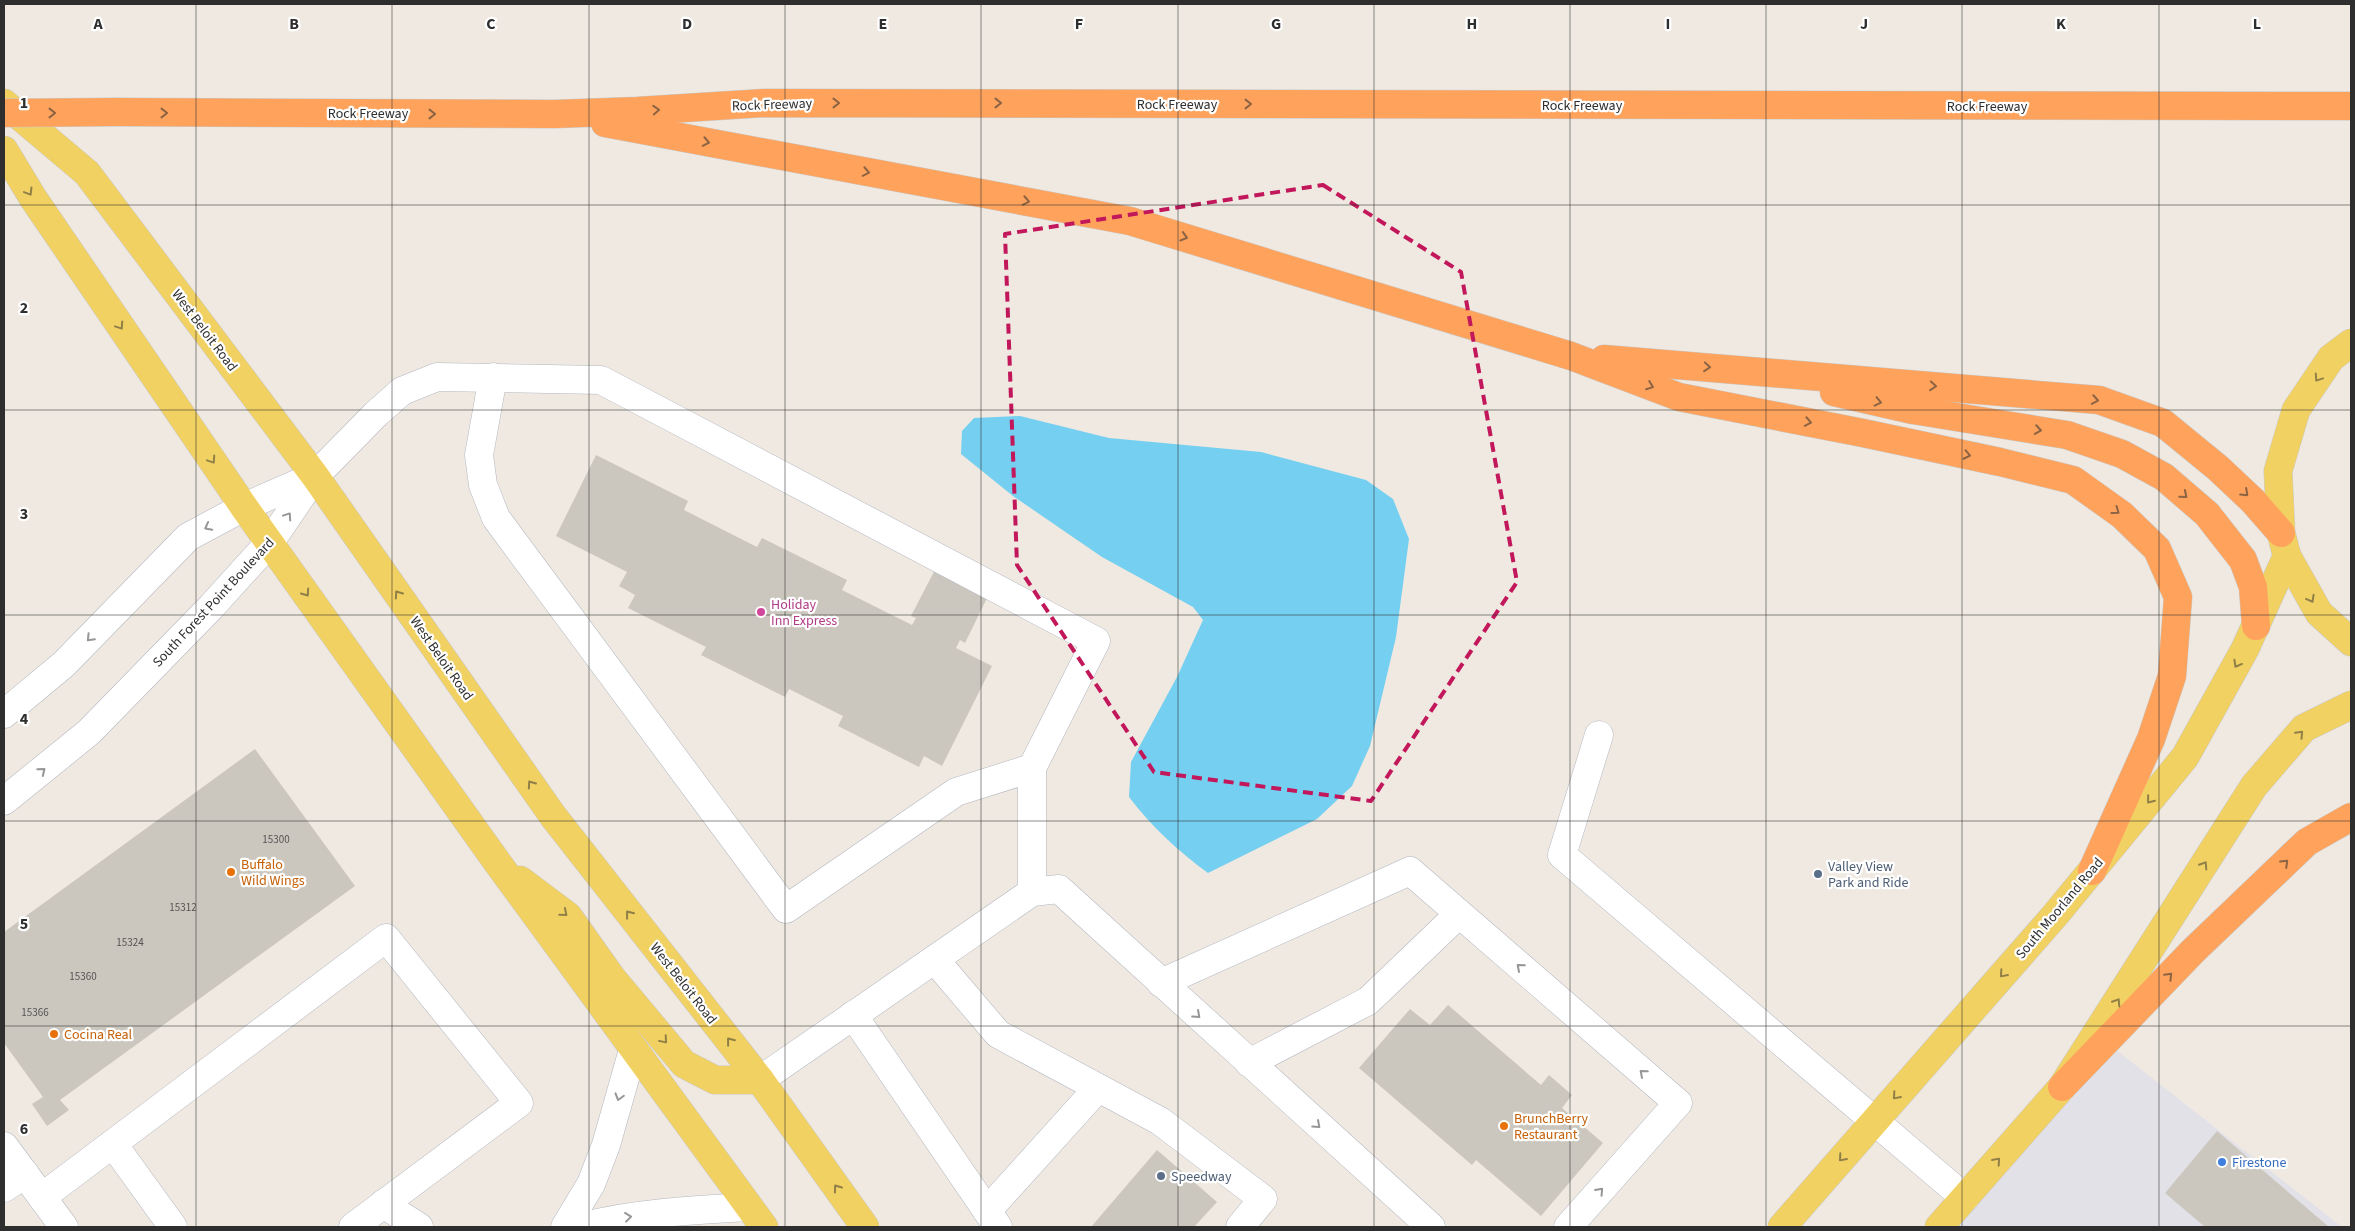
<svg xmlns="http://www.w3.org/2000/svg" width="2355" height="1231" font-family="'Source Sans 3',sans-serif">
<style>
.industrial{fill:#e3e1e8}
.water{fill:#75cff0}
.building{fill:#cbc7bf}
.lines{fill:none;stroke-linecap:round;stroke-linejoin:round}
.minor-casing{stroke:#b4b7c1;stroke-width:29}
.major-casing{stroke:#c9c9c9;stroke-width:29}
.highway-casing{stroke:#c9c9c9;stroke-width:29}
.minor{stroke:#fff;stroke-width:28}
.major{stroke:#f2d163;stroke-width:28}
.highway{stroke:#ffa35c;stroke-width:28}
.highway-bridge-casing{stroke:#c9c9c9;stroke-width:29;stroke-linecap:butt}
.highway-bridge{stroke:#ffa35c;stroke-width:28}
.oneway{stroke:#8c6343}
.oneway2{stroke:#908048}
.oneway3{stroke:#969696}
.marked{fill:none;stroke:#c2185b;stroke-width:4;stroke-dasharray:10 6;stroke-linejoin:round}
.grid{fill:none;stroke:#2e2e2e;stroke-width:1;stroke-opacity:0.55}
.hotel-dot{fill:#d1479c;stroke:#fff;stroke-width:2}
.food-dot{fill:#e8710a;stroke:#fff;stroke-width:2}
.service-dot{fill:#5c6f8a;stroke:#fff;stroke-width:2}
.shop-dot{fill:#3f7fe0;stroke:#fff;stroke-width:2}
.labels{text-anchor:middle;stroke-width:4.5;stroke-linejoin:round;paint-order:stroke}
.number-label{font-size:11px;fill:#555452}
.street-label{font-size:14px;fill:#2e2e2e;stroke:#fff}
.hotel-label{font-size:14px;fill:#b23c85;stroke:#fff;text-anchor:start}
.food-label{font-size:14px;fill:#c56008;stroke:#fff;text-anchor:start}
.service-label{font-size:14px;fill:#4e5e75;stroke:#fff;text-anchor:start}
.shop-label{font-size:14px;fill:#366cbe;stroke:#fff;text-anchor:start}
.grid-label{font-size:16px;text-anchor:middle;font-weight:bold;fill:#2e2e2e;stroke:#fff;stroke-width:4.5;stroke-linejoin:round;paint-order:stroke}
</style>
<rect width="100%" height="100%" fill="#efe9e1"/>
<!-- industrial -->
<path class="industrial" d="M2106,1042L2342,1227H1939Z"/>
<!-- water -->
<path class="water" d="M1020,416L1109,438L1261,452L1366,480L1393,499L1409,539L1396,637L1370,746L1352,786L1317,819L1208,873C1178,851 1152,827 1129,797L1131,762L1177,677L1203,620L1193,607L1102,557L1013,496L961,454L962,431L974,418Z"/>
<!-- building -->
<g class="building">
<path d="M596,455L688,501L684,510L757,547L762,538L847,580L842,590L912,625L916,618L911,616L939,562L992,588L965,643L960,640L956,648L992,666L942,766L924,756L919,767L838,726L843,716L789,689L785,697L701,655L706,647L628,608L635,595L619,586L627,572L556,536Z"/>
<path d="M255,749L355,886L60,1100L69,1110L47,1126L32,1104L43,1097L4,1043V932Z"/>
<path d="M1448,1005L1541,1085L1549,1075L1572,1095L1562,1108L1603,1143L1541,1216L1476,1160L1472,1165L1359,1068L1410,1009L1430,1025Z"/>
<path d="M2217,1131L2329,1227H2205L2165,1193Z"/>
<path d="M1157,1150L1217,1202L1194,1227H1091Z"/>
</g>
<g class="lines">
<defs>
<g id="minor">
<path d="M493,377L479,455L483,485L496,518L786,909L956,792L1032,768"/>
<path d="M4,714L64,664L188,537L244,507L315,476"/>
<path d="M1599,735L1562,855L1965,1198"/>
<path d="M4,801L89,732L212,606L270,542L315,476L376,414L402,391L437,377L601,380L1096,641L1032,768V892"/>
<path d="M935,960L998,1034L1160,1121L1263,1199L1240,1227"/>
<path d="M1161,983L1410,871L1678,1103L1568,1227"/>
<path d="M853,1015L998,1227"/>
<path d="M1249,1063L1368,1001L1459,914"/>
<path d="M760,1080L1032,892L1059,889L1431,1227"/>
<path d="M113,1144L173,1227"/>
<path d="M4,1146L64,1227"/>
<path d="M4,1188L25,1174"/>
<path d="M42,1197L386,938L519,1103L353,1227"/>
<path d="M383,1204L419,1227"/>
<path d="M987,1211L1098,1088"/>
<path d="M565,1227L591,1184L606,1145L633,1050"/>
<path d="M580,1227C635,1213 692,1210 749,1207"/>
</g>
<g id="major">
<path d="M4,103L87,173L315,476L553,816L760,1080L865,1227"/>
<path d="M4,150L33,198L244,507L497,862L764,1227"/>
<path d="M2351,343L2331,358L2296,410L2278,471L2281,533L2287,556L2319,613L2351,642"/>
<path d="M520,880L568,916L612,978L684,1064L715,1080H760"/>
<path d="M1782,1227L2056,914L2185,757L2245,649L2287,556"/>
<path d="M1939,1227L2062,1087L2254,786L2304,728L2351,705"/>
</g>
<g id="highway">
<path d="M116,112L555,114L637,111L765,103L2351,106"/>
<path d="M605,123L1130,221L1571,356L1679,397L1863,433L2000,462L2073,480L2122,515L2157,549L2178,597L2172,676L2151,739L2092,871"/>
<path d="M1604,359L2099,400L2163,423L2218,468L2253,501L2281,533"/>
<path d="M1834,392L1913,410L2067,435L2122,454L2164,477L2207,514L2243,560L2253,587L2256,626"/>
<path d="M2062,1087L2193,951L2307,842L2351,817"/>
</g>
</defs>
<!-- minor casing -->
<use href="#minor" class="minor-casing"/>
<!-- major casing -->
<use href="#major" class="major-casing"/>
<!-- highway casing -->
<use href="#highway" class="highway-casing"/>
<!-- minor -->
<use href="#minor" class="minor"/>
<!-- major -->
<use href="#major" class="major"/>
<!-- highway -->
<use href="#highway" class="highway"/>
<defs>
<path id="highway-bridge" d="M4,113L116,112"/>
</defs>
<!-- highway-bridge casing -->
<use href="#highway-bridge" class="highway-bridge-casing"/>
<!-- highway-bridge -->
<use href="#highway-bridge" class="highway-bridge"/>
</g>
<!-- one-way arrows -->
<defs><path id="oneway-chevron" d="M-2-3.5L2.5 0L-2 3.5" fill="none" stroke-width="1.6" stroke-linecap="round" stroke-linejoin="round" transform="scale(1.25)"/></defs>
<g class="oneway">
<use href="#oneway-chevron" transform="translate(836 103)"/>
<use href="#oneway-chevron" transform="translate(998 103)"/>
<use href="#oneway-chevron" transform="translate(1248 104)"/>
<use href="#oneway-chevron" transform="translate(656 110) rotate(-4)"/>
<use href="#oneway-chevron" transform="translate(52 113)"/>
<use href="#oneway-chevron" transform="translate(164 113)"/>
<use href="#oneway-chevron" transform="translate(432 114)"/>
<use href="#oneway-chevron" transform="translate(706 142) rotate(11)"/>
<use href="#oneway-chevron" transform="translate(866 172) rotate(11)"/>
<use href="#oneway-chevron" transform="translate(1026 201) rotate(11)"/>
<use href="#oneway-chevron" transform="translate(1184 237) rotate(17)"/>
<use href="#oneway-chevron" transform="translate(1707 367) rotate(5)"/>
<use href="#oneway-chevron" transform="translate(1650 386) rotate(21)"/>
<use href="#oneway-chevron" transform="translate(1933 386) rotate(5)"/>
<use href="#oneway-chevron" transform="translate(2095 400) rotate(10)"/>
<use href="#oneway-chevron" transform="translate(1878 402) rotate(13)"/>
<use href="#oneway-chevron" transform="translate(1808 422) rotate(11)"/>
<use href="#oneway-chevron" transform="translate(2038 430) rotate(9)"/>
<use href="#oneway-chevron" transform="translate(1967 455) rotate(12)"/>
<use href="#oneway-chevron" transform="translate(2245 493) rotate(43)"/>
<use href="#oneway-chevron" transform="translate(2184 495) rotate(40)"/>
<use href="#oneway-chevron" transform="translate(2116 511) rotate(36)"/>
<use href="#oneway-chevron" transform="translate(2285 863) rotate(-44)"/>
<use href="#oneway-chevron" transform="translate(2169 976) rotate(-46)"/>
</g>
<g class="oneway2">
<use href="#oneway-chevron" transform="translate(29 192) rotate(59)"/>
<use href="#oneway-chevron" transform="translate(120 326) rotate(56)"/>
<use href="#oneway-chevron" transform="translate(2318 378) rotate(124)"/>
<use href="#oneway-chevron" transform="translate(212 460) rotate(56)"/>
<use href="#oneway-chevron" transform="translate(306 593) rotate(55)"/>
<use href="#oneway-chevron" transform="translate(398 594) rotate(-125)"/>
<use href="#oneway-chevron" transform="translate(2311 599) rotate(61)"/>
<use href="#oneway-chevron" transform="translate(2237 664) rotate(119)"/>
<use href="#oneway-chevron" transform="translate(2300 734) rotate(-47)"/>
<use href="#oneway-chevron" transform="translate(531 784) rotate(-125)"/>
<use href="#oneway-chevron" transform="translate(2150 800) rotate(129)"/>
<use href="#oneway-chevron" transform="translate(2204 865) rotate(-57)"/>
<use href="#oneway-chevron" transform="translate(564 913) rotate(40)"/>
<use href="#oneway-chevron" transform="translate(629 914) rotate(-128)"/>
<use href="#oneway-chevron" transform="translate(2003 974) rotate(131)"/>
<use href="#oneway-chevron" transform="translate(2117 1002) rotate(-57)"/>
<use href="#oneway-chevron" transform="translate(664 1040) rotate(50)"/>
<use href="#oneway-chevron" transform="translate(730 1041) rotate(-128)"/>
<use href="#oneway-chevron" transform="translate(1896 1096) rotate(131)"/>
<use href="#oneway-chevron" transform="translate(1842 1158) rotate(131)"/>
<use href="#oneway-chevron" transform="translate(1997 1161) rotate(-49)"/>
<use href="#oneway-chevron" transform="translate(837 1188) rotate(-126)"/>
</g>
<g class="oneway3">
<use href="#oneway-chevron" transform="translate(288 516) rotate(-56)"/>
<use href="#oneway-chevron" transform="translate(208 527) rotate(152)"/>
<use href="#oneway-chevron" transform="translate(90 638) rotate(134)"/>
<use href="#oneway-chevron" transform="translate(42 771) rotate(-39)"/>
<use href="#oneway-chevron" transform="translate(1520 967) rotate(-139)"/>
<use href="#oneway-chevron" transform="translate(1197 1015) rotate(42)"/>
<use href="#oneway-chevron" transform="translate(1643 1073) rotate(-139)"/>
<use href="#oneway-chevron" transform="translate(619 1097) rotate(106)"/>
<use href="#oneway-chevron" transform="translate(1317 1125) rotate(42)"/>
<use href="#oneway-chevron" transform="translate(1600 1191) rotate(-48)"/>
<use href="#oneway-chevron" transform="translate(628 1217) rotate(-7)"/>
</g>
<!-- marked area -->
<path class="marked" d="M1323,185L1461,272L1517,582L1371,801L1154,772L1017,565L1005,234Z"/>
<!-- grid -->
<path class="grid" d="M196,4V1227M392,4V1227M589,4V1227M785,4V1227M981,4V1227M1178,4V1227M1374,4V1227M1570,4V1227M1766,4V1227M1962,4V1227M2159,4V1227M4,205H2351M4,410H2351M4,615H2351M4,821H2351M4,1026H2351"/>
<!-- markers -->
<circle class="hotel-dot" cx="761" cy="612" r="5"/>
<g class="food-dot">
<circle cx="231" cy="872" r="5"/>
<circle cx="54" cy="1034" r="5"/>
<circle cx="1504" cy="1126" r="5"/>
</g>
<g class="service-dot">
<circle cx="1818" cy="874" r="5"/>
<circle cx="1161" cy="1176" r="5"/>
</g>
<circle class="shop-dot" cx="2222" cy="1162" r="5"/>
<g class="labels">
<!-- number labels -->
<g class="number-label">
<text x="276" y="843">15300</text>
<text x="183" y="911">15312</text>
<text x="130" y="946">15324</text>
<text x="83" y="980">15360</text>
<text x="35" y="1016">15366</text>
</g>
<!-- street labels -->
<g class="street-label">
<text transform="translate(772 104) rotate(-2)" y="5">Rock Freeway</text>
<text x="1177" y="109">Rock Freeway</text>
<text x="1582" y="110">Rock Freeway</text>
<text x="1987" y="111">Rock Freeway</text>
<text x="368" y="118">Rock Freeway</text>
<text transform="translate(205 330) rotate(53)" y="5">West Beloit Road</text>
<text transform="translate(213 602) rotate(-47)" y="5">South Forest Point Boulevard</text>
<text transform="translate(442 658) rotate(55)" y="5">West Beloit Road</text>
<text transform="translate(2059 908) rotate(-50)" y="5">South Moorland Road</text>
<text transform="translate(684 983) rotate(52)" y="5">West Beloit Road</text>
</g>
<!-- hotel labels -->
<g class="hotel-label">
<text x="771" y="609">Holiday<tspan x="771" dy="16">Inn Express</tspan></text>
</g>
<!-- food labels -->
<g class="food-label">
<text x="241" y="869">Buffalo<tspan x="241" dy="16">Wild Wings</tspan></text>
<text x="64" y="1039">Cocina Real</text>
<text x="1514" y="1123">BrunchBerry<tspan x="1514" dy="16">Restaurant</tspan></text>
</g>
<!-- service labels -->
<g class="service-label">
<text x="1828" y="871">Valley View<tspan x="1828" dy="16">Park and Ride</tspan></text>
<text x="1171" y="1181">Speedway</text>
</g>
<!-- shop labels -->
<g class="shop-label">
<text x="2232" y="1167">Firestone</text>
</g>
</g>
<g class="grid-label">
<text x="98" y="29">A</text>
<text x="294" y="29">B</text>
<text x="491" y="29">C</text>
<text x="687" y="29">D</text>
<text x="883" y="29">E</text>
<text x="1079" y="29">F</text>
<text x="1276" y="29">G</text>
<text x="1472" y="29">H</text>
<text x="1668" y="29">I</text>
<text x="1864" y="29">J</text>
<text x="2061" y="29">K</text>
<text x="2257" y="29">L</text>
<text x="24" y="108">1</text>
<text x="24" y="313">2</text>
<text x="24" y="519">3</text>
<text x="24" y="724">4</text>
<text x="24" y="929">5</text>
<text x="24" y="1134">6</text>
</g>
<!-- border -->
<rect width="2355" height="1231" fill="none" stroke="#2e2e2e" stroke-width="10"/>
</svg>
